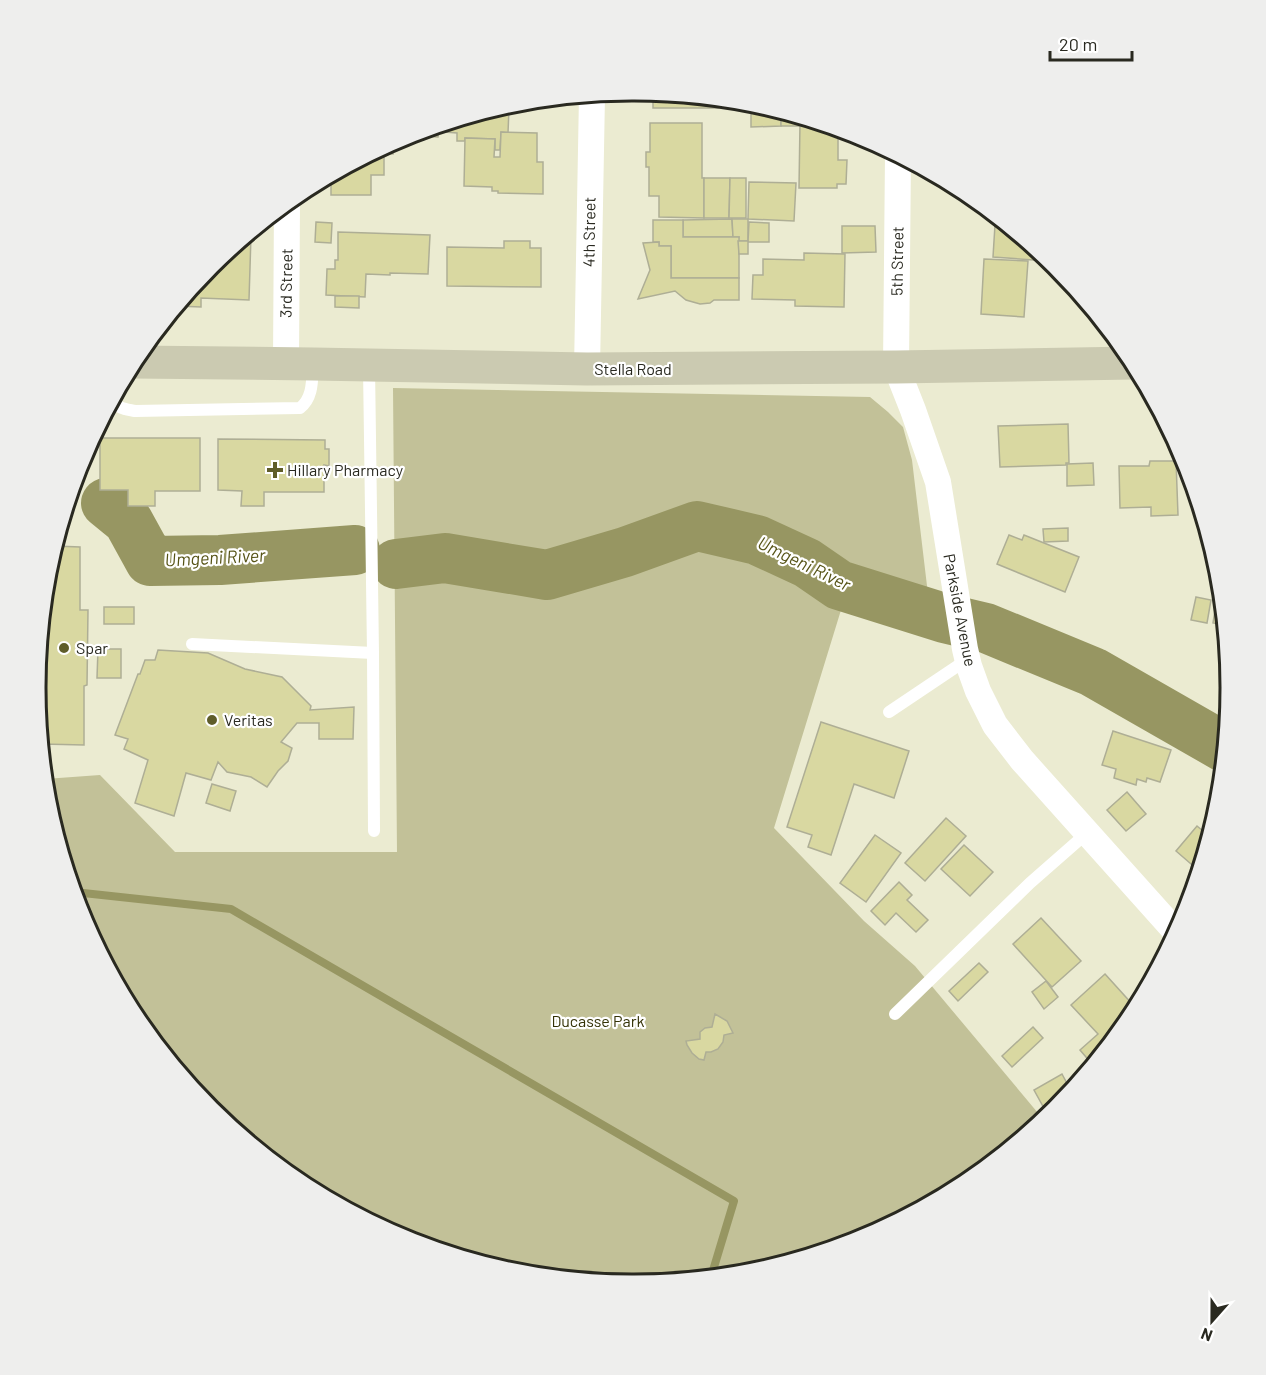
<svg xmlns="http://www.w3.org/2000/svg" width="1266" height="1375" font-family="Barlow,sans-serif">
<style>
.green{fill:#c2c198}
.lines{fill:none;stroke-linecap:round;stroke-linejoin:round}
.stream{stroke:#979662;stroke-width:8}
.river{stroke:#979662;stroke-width:50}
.building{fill:#d9d8a1;stroke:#aeae95;stroke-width:1.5}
.service{stroke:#fff;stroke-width:12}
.minor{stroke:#fff;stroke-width:26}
.secondary{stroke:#cbcab1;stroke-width:33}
.poi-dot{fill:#5f5d2a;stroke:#fff;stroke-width:2}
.labels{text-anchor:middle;stroke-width:4.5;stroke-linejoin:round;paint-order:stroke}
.street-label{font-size:16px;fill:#292920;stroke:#fff}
.poi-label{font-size:16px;fill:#292920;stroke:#fff;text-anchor:start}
.park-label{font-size:16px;fill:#343206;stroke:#fff}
.water-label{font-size:18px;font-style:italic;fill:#565316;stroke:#fff}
.rim{fill:none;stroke:#292920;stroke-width:3}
</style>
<rect width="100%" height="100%" fill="#ebebd1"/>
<!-- green -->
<path class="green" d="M393,388L870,397L888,412L903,427L912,460L930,611L917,634L841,610L774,828L864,921L915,966L1043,1119L964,1184L861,1239L749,1273L633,1284L516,1273L404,1239L301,1184L211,1109L170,1060L171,1058L168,1057L136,1019L81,916L47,804L45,779L100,775L175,852H397Z"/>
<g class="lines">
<!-- stream -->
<path class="stream" d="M74,892L231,909L734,1201L711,1277"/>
<!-- river -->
<g class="river">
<path d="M106,503L128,521L150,561L220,560L355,550"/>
<path d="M396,564L445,558L547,575L625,552L697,526L757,540L807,563L839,585L944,618L986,628L1093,672L1224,747"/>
</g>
</g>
<!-- building -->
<g class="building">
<path d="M653,92L718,99V108H653Z"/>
<path d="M497,108H509L508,133L501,132L500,150H495V139L465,138V141H457V133L445,132V124L486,111H490V110Z"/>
<path d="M751,112H781V126L751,127Z"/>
<path d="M781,112L802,118V126H781Z"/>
<path d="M650,123H702V178H704V218L659,217V196H649V167H646V152H650Z"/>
<path d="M800,123H819L838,129V160H847L846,184H837V188H799Z"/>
<path d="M439,126L438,137L423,136V130Z"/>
<path d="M501,132L537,133V162H543V194L498,193V191H492V187L464,186L465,138L495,139L494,157H500Z"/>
<path d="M392,142L393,154L384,153V175H371V195H331V175Z"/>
<path d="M704,178H730L729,218H704Z"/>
<path d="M730,178H746V218H729Z"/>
<path d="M749,182L796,183L794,221L748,219Z"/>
<path d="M732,219L733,237H683V220Z"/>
<path d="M732,219H748V241H738L739,237H733Z"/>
<path d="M653,220H683V237H739V278H671V246H659V242H653Z"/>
<path d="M316,222L332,223L331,243L315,242Z"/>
<path d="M749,222L769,223V242H748Z"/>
<path d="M995,225L1007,226L1047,259V261L993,257Z"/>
<path d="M842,226H875L876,252L842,253Z"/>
<path d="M338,232L430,235L428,274L390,273V275L366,274L365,297L326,295L327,269H335V260H338Z"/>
<path d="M248,235H251L249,300L201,298V307L177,306L211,265Z"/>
<path d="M504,241H530V248H541V287L447,286V247L504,248Z"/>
<path d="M738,241H748V254H739Z"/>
<path d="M659,242V246H671V278H739V300H714L710,303L700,304L686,300L675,291L638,299L650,270L643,243Z"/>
<path d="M804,253L845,254L844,307L795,306V300L752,299L753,275H763V259L804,260Z"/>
<path d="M984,259L1028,261L1024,317L981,314Z"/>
<path d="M335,296H359V308L335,307Z"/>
<path d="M1068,424L1069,463H1066V465L1000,467L998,426Z"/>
<path d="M100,438H200V491H155V506H128V490H100Z"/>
<path d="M218,439L325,440V449H329V466L324,465V492H264V506H241L242,491L218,490Z"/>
<path d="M1150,461H1176L1178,515L1151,516V507L1120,508L1119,466H1149Z"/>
<path d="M1093,463L1094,485L1067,486V464Z"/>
<path d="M1068,528V541L1044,542L1043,529Z"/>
<path d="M1009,535L1022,540L1024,535L1079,557L1065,592L997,564Z"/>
<path d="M55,546L80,547V610H88L87,685L84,686V745L42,744L36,687L48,571Z"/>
<path d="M1196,597L1211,600L1207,623L1191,620Z"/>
<path d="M1216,604L1222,605L1224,625L1213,623Z"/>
<rect x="104" y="607" width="30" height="17"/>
<path d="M98,649H121V678H97Z"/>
<path d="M158,650L208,653L245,669L282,677L311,706L310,710L354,707L353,739H319V723H297L281,742L292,748L288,761L278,771L267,787L251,777L227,772L218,762L211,780L186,773L174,816L135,803L148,760L124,749L128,739L115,735L138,674H140L145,660H155Z"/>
<path d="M821,722L909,751L894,798L854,784L831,855L808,847L812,835L787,827Z"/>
<path d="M1113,731L1171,750L1160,782L1147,778L1146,782L1137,779L1136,785L1114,778L1116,769L1102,765Z"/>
<path d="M212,784L236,791L230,811L206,803Z"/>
<path d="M1127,792L1146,814L1126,831L1107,810Z"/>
<path d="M946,818L966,836L925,881L905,863Z"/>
<path d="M1197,826L1209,836L1198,870L1176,851Z"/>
<path d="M875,835L901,853L866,902L840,883Z"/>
<path d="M964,845L993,872L970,896L941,869Z"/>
<path d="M899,882L912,895L907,900L928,920L916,932L896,913L885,925L871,911Z"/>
<path d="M1041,918L1081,961L1052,987L1013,944Z"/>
<path d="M979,963L988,972L958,1001L949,991Z"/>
<path d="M1105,974L1133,1005L1129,1008L1133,1012L1129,1019L1092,1064L1080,1050L1098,1034L1071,1005Z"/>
<path d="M1046,981L1058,997L1044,1009L1032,992Z"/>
<path d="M715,1014L727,1021L733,1033L724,1035L723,1042L718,1049L711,1052H706L704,1060L699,1059L692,1053L687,1045L686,1041L700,1039V1032L705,1028L712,1027Z"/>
<path d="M1033,1027L1043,1038L1012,1067L1002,1056Z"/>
<path d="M1062,1074L1071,1091L1063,1100L1045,1110L1034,1090Z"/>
</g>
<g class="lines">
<!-- service -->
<g class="service">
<path d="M369,367L373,653L374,831"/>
<path d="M113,400C118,409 125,409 135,411L300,408C313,398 312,381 313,365"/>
<path d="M192,644L373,653"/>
<path d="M889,712L968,659"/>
<path d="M895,1014L1030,883L1087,833"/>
</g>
<!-- minor -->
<g class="minor">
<path d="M898,155L896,367L913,410L938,482L965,649L969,666L978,691L995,725L1022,760L1176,932"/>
<path d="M286,363L287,203"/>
<path d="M587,369L592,95"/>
</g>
<!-- secondary -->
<path class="secondary" d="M133,362L313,364L587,369L896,367L1133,363"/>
</g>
<!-- markers -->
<g class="poi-dot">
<path d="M272 461h6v6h6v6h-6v6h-6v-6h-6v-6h6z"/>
<circle cx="64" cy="648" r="6"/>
<circle cx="212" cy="720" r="6"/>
</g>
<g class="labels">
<!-- street labels -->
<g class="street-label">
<text transform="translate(589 232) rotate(-89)" y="6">4th Street</text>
<text transform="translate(897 261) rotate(-89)" y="6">5th Street</text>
<text transform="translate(286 283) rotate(-89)" y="6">3rd Street</text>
<text x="633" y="375">Stella Road</text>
<text transform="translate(960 610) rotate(79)" y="6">Parkside Avenue</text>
</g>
<!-- poi labels -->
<g class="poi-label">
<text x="287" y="476">Hillary Pharmacy</text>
<text x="76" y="654">Spar</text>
<text x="224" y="726">Veritas</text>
</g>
<!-- park labels -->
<g class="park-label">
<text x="598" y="1027">Ducasse Park</text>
</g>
<!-- water labels -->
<g class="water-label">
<text transform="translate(215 558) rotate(-3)" y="6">Umgeni River</text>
<text transform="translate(804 564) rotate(26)" y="6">Umgeni River</text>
</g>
</g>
<!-- crop -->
<path d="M0 0H1266V1375H0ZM632 101H634A586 586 0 0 1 1220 687V688A586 586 0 0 1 634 1274H632A586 586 0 0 1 46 688V687A586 586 0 0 1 632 101Z" fill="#eeeeed" fill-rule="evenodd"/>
<path class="rim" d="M632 101H634A586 586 0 0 1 1220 687V688A586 586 0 0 1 634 1274H632A586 586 0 0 1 46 688V687A586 586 0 0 1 632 101Z"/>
<!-- north arrow -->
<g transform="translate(1212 1321) rotate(201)" stroke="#ffffff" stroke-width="4.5" paint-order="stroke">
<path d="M0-4.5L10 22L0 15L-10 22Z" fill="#292920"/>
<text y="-9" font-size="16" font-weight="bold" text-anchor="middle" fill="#292920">N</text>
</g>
<!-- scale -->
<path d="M1050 51v9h82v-9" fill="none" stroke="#292920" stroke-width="3"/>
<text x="1059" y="51" font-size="18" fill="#292920" stroke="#ffffff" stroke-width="4.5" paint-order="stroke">20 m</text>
</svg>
